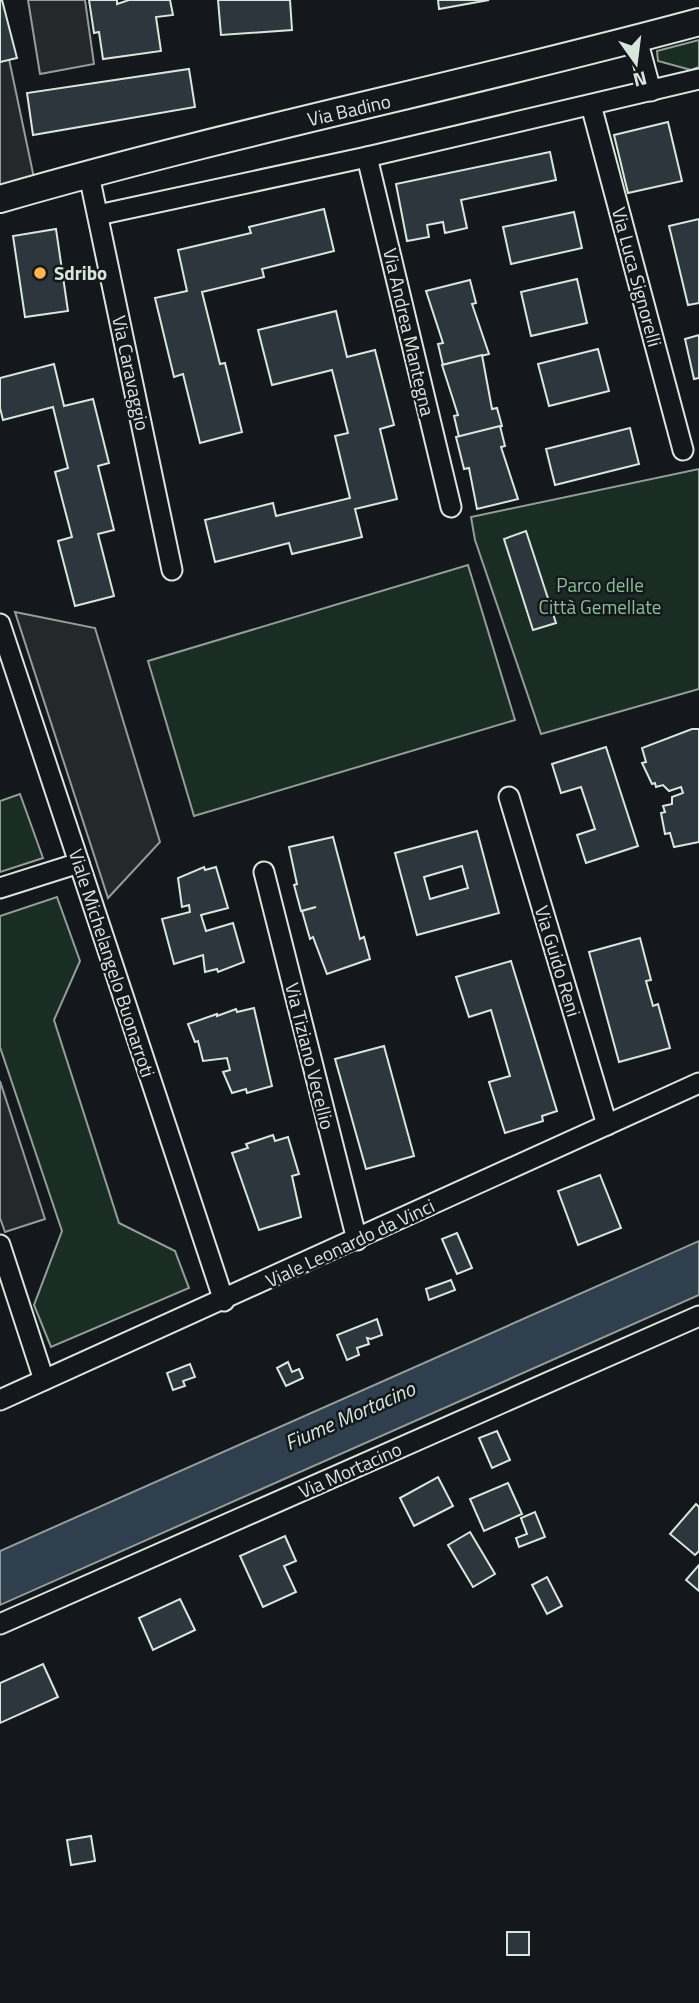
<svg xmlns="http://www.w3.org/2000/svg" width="699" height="2003" font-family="'Titillium Web',sans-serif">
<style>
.green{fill:#1a2d24;stroke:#939e99;stroke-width:2}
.parking{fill:#24282b;stroke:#939e99;stroke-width:2}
.water{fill:#2f3f4d;stroke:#939e99;stroke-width:2}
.building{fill:#2c363c;stroke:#d8e6dc;stroke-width:2;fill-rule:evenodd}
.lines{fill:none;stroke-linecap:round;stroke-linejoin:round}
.street-casing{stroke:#d8e6dc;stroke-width:23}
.secondary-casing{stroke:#d8e6dc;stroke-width:30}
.street{stroke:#14181c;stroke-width:19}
.secondary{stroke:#14181c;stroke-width:26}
.poi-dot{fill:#ffb74d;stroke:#14181c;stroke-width:2.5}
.labels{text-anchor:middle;stroke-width:5;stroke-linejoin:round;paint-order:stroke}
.street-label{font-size:19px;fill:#d8e6dc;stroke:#14181c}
.poi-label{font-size:19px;font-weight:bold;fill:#d8e6dc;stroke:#14181c;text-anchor:start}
.park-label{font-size:19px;fill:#8ac095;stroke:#14181c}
.water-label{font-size:21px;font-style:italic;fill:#d8e6dc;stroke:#14181c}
</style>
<rect width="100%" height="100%" fill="#14181c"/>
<!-- green -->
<g class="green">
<path d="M699,40V67L691,70L658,61L657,51Z"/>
<path d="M699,469V689L541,734L475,540L471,517Z"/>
<path d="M468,565L515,720L194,816L148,661Z"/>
<path d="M20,794L43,858L0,872V801Z"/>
<path d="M57,897L80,961L54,1020L119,1223L175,1251L189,1288L51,1347L34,1305L62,1231L0,1047V916Z"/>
</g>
<!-- parking -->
<g class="parking">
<path d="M28,0H85L94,64L40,74Z"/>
<path d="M9,59L34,178L0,188V62Z"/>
<path d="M15,612L95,628L160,842L108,898Z"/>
<path d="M0,1081L45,1219L5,1232L0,1218Z"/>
</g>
<!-- water -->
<path class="water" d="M699,1241V1295L0,1605V1551Z"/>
<!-- building -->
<g class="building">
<path d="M2,0L17,58L0,62V1Z"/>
<path d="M89,0H117V4L129,0H170L173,15L156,17L161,51L103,59L99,32L94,33Z"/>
<path d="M218,0H290L292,30L221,35Z"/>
<path d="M438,0H489L439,9Z"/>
<path d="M189,69L195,107L33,135L27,93Z"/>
<path d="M668,122L682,181L628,193L614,135Z"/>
<path d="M550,152L556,180L461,200L467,228L445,233L443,222L427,225L429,237L407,241L396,184Z"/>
<path d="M324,209L334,251L262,269L264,277L202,292L220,364L225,363L242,432L200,443L183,374L174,377L155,298L187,291L178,250L251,233L249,227Z"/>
<path d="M574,212L582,248L511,264L503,227Z"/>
<path d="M699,219V303L688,305L669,226Z"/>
<path d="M56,229L68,311L25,317L13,236Z"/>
<path d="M577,279L587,323L531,336L521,292Z"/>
<path d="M470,280L476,303L472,304L489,354L443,365L438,344L443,343L426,291Z"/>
<path d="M336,311L347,357L375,350L394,425L380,429L397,499L355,509L362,537L292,554L289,543L215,562L205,520L273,503L276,516L350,498L335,436L348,433L332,370L272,385L258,330Z"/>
<path d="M699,335V378L694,379L685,339Z"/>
<path d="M598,349L609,391L549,406L538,364Z"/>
<path d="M482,355L492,409L497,408L502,426L459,437L454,416L458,415L442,365Z"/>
<path d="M54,364L64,406L93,399L109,463L98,466L114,530L98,534L114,596L75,606L58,541L72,537L55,472L68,468L53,407L3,420L0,408V378Z"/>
<path d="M500,426L505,446L501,447L518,499L477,509L469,468L464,469L456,437Z"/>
<path d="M630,428L639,464L555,485L546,449Z"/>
<path d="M526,531L556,623L533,630L504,539Z"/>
<path d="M692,729H699V842L674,847L670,833L665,834L661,813L665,812L663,806L672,804V797L683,793L681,787L669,791L663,785L656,787L655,783L652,784L642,763L646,762L642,748Z"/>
<path d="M606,747L638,846L586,863L577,835L595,829L581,787L561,793L552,764Z"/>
<path d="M477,831L499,913L417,935L395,853ZM462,866L468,888L430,899L424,877Z"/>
<path d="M333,837L360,939L364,937L370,959L327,974L313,937L310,939L302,911L316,907L301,911L294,885L297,884L289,847Z"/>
<path d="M204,867L205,870L216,867L228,908L201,915L206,931L233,923L244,962L218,972L217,969L205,972L203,955L174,964L162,919L190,912L189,905L182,907L178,878Z"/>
<path d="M640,938L651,980L646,981L653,1006L658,1004L670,1048L619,1062L589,952Z"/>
<path d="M511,961L557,1111L542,1116L543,1121L505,1133L489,1082L510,1076L491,1010L469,1017L456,977Z"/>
<path d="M254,1008L272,1086L247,1093L246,1089L232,1093L223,1072L230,1070L227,1058L203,1061L198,1041L195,1042L188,1024L217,1014V1016L236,1009L237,1012Z"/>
<path d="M384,1046L414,1156L366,1169L335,1059Z"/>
<path d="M273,1135L275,1141L288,1137L299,1174L292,1176L301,1217L259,1230L232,1153L248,1148L246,1144Z"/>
<path d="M600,1175L621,1228L578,1245L558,1191Z"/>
<path d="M457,1233L472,1268L457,1274L442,1239Z"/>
<path d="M451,1280L455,1290L429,1300L426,1289Z"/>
<path d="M377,1319L382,1335L371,1339L367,1338L369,1344L357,1348L359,1355L347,1360L337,1335Z"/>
<path d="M288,1362L292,1372L299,1369L303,1378L286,1386L277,1368Z"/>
<path d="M190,1364L195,1377L183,1381L185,1386L173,1390L167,1373Z"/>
<path d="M497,1431L510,1460L492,1468L479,1438Z"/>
<path d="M438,1477L453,1506L414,1526L400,1498Z"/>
<path d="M508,1483L522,1514L484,1531L470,1499Z"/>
<path d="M696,1504L699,1507V1551L695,1555L670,1534Z"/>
<path d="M535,1512L545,1537L519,1547L516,1538L527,1534L521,1518Z"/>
<path d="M470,1532L495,1574L473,1587L448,1545Z"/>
<path d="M285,1536L296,1561L284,1566L296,1592L263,1607L240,1556Z"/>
<path d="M699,1565V1591L686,1580Z"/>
<path d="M547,1577L562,1606L547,1614L532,1585Z"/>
<path d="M180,1599L195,1630L153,1650L139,1618Z"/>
<path d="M43,1664L58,1697L0,1723V1683Z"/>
<path d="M91,1836L95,1861L71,1865L67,1840Z"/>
<rect x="507" y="1932" width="22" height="23"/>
</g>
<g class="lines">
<defs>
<g id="street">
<path d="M637,39L651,91"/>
<path d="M591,105L683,450"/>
<path d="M367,157L451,507"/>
<path d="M89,175L172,570"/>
<path d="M98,215L367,157L699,79"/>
<path d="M0,624L224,1301"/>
<path d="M509,797L607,1125"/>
<path d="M264,872L357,1240"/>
<path d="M0,888L79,863"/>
<path d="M0,1245L44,1380"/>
<path d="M0,1400L699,1083"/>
<path d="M0,1624L699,1316"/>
</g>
<path id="secondary" d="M0,199C231,132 467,85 699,22"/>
</defs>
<!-- street casing -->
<use href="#street" class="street-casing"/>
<!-- secondary casing -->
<use href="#secondary" class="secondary-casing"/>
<!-- street -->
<use href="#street" class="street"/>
<!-- secondary -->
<use href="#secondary" class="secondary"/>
</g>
<!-- markers -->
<circle class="poi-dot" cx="40" cy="273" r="7"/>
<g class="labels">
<!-- street labels -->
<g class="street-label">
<text transform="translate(349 110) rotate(-13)" y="7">Via Badino</text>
<text transform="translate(637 277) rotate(75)" y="7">Via Luca Signorelli</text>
<text transform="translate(409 332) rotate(77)" y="7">Via Andrea Mantegna</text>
<text transform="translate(131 373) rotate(78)" y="7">Via Caravaggio</text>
<text transform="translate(558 961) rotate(73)" y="7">Via Guido Reni</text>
<text transform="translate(112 963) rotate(72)" y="7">Viale Michelangelo Buonarroti</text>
<text transform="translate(310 1056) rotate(76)" y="7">Via Tiziano Vecellio</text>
<text transform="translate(350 1243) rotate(-25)" y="7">Viale Leonardo da Vinci</text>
<text transform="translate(350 1470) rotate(-24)" y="7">Via Mortacino</text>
</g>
<!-- poi labels -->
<g class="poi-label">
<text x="54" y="280">Sdribo</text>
</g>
<!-- park labels -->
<g class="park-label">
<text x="600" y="592">Parco delle<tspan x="600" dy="22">Città Gemellate</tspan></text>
</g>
<!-- water labels -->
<g class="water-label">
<text transform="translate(350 1416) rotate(-24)" y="7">Fiume Mortacino</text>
</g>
</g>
<!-- north arrow -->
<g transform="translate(636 63) rotate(166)" stroke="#14181c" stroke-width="5" paint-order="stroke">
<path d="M0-5L12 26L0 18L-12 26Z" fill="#d8e6dc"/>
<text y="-10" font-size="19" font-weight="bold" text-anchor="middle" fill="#d8e6dc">N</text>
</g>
</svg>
